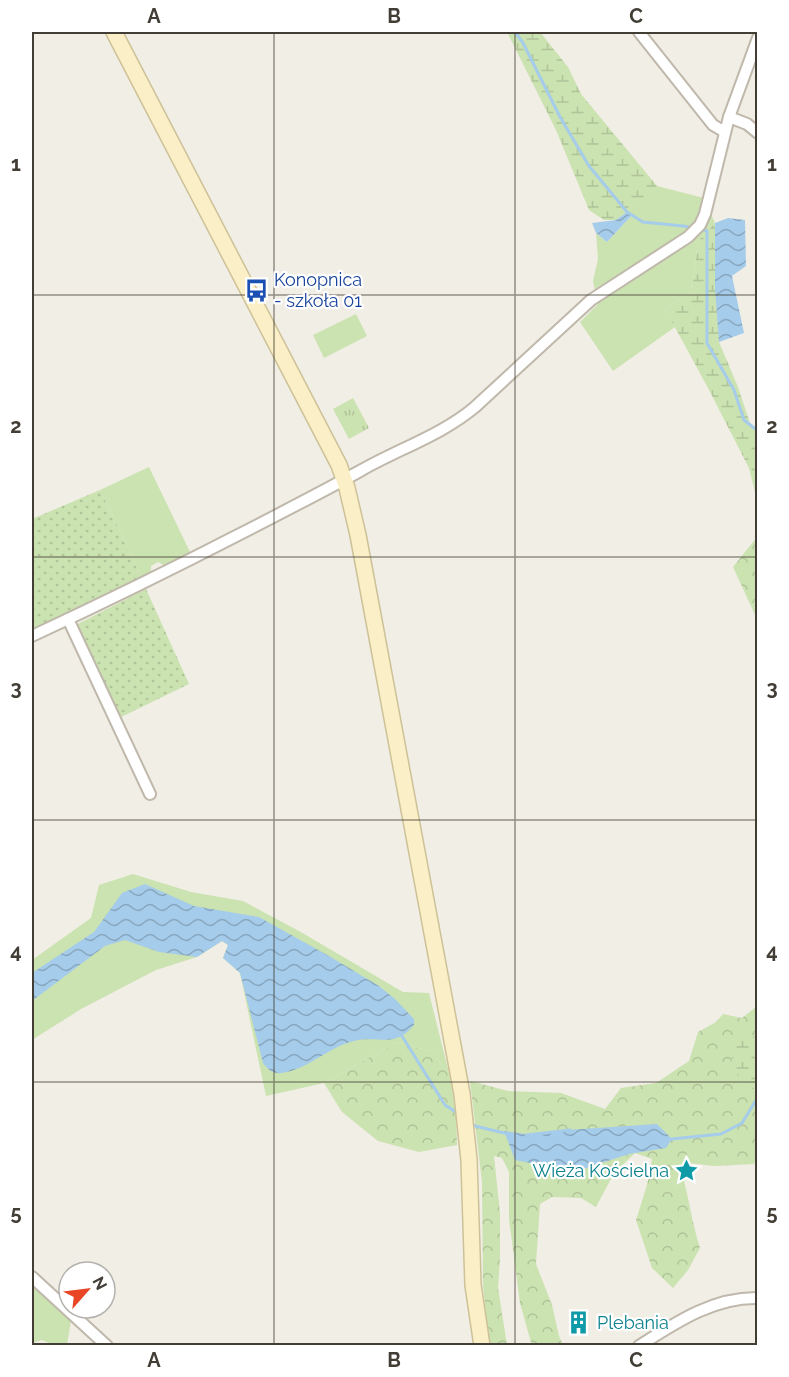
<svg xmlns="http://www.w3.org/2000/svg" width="789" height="1377" font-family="Raleway,sans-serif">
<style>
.grass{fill:#cbe2b1}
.forest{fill:url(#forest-crowns)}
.wetland{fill:url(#wetland-marsh)}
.park{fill:url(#park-tufts)}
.garden{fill:url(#garden-dots)}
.water{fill:url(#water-waves)}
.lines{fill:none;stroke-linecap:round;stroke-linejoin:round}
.stream{stroke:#a5ccea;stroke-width:3}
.street-casing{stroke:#bfb8ab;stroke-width:14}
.secondary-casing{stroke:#cdc198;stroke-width:18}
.street{stroke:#fff;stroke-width:10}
.secondary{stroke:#faefc6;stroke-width:15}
.grid{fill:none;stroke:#433e35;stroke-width:1.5;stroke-opacity:0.55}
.labels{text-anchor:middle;stroke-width:4.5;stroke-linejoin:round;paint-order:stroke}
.transit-label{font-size:18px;fill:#164399;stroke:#fff;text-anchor:start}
.culture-label{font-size:18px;fill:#0d838f;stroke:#fff;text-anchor:end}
.neatline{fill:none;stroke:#433e35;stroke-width:2}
.grid-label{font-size:20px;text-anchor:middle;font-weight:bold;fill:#433e35}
</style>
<defs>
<pattern id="forest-crowns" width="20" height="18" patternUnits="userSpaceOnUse" patternTransform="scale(1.5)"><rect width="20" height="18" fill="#cbe2b1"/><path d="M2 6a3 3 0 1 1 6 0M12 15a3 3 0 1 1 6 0" fill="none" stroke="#b0c399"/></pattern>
<pattern id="wetland-marsh" width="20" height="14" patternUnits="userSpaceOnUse" patternTransform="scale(1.5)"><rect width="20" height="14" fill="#cbe2b1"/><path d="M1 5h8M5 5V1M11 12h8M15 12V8" fill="none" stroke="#b0c399"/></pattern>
<pattern id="park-tufts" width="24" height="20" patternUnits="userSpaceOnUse" patternTransform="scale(1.5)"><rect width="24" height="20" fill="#cbe2b1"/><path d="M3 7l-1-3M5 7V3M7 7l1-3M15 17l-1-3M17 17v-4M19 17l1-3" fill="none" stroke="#b0c399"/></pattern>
<pattern id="garden-dots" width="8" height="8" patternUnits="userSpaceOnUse" patternTransform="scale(1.5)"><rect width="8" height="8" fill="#cbe2b1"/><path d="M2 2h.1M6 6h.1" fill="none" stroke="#b0c399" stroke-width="1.8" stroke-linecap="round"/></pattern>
<pattern id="water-waves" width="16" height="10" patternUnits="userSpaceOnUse" patternTransform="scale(1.5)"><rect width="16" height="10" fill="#a5ccea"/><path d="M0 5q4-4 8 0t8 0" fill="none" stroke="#88a7be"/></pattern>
</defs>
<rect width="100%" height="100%" fill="#f1eee5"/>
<!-- grass -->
<g class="grass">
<path d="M657,186L704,198L715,223L698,241L692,291L665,309L675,327L613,371L580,322L598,304L593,281L598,259L596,233L607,242L632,215L627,212Z"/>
<path d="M356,314L367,336L324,358L313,335Z"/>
<path d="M149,467L191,554L167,567L158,562L151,566V575L143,580L100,490Z"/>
<path d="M133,874L191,892L243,901L299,931L403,992L429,993L450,1077L433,1052L397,1042L324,1083L266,1096L240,973L223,958L228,945L222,941L197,957L156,970L81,1009L32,1040V960L91,918L99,885Z"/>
<path d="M32,1284L42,1291L71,1320L67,1345H53L42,1340L32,1343Z"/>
</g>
<!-- forest -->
<g class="forest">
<path d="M757,537V619L733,567Z"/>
<path d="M757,1006V1037L731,1067L757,1091V1157L754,1164L714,1166L688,1163L682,1173C689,1198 692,1223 700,1248L688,1270L673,1288L652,1268L636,1220L647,1185L652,1159L635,1153L614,1173L596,1207L581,1198L552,1197L540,1204L536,1264L552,1305L559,1336L563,1345L532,1346L520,1303L509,1219V1172L502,1158L494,1156L500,1213V1259L498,1288L507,1345H489L483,1285L482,1182L470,1081L508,1091L561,1093L605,1109L621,1088L656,1083L689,1061L698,1032L716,1022L723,1014L742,1018Z"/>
<path d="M397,1042L433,1052L450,1077L456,1112L457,1145L419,1152L378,1141L342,1112L324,1083Z"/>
</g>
<!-- wetland -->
<g class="wetland">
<path d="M507,32H540L568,67L581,94L657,186L641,202L616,220H604L589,210L556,130Z"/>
<path d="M715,223L719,342L738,387L751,426L757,429V500L749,468L708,388L665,309L692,291L698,241Z"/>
<path d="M757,1036H758L757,1091L731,1068C733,1047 736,1040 757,1036Z"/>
</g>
<!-- park -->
<path class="park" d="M353,398L369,428L349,439L333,409Z"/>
<!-- garden -->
<g class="garden">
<path d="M100,490L143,580L32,632V519Z"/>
<path d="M146,589L189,684L117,719L74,626Z"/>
</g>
<!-- water -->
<g class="water">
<path d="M627,212L632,215L607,242L596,233L592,223L616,220Z"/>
<path d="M728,218L745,220L746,266L732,276L744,333L719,342L715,289V223Z"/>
<path d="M145,884L194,906L259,917L329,956L379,986L395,999L414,1019V1025C394,1049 380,1035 354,1041C328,1047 309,1069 282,1073C273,1074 268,1070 263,1063L240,973L223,958L228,945L222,941L197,957L159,952L125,940L105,946L32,1001V973L94,932L122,893Z"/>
<path d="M657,1124L672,1139L666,1148L629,1154L574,1172L515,1160L504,1131L532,1135L567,1130Z"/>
</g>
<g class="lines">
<!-- stream -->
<g class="stream">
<path d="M515,32L523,43L560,117L589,166L627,212L643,222L683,226L694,228"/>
<path d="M700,229L707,231V343L734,390L744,420L758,431"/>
<path d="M402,1036L445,1105L459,1114"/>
<path d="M471,1123L475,1126L508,1134"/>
<path d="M526,1135L570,1130"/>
<path d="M669,1140L672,1139L721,1134L742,1123L758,1097"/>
</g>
<defs>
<g id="street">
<path d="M639,32L713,125L725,132"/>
<path d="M729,117L747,124L758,133"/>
<path d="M68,619L150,794"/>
<path d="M32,636C103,603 174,568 244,532C283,512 322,492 360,471C398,449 442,435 475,407L591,300L688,237L700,225L705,214L729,117L758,38"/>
<path d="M32,1277L107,1346"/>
<path d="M639,1346C675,1323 713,1297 758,1298"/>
</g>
<path id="secondary" d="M114,32L339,465L347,488L358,535L462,1094L469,1160L473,1285L482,1346"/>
</defs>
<!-- street casing -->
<use href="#street" class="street-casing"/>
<!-- secondary casing -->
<use href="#secondary" class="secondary-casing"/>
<!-- street -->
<use href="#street" class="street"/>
<!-- secondary -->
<use href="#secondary" class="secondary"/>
</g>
<!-- grid -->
<path class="grid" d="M274,32V1346M515,32V1346M32,295H758M32,557H758M32,820H758M32,1082H758"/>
<!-- icons -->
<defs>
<symbol id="bus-bare" viewBox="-9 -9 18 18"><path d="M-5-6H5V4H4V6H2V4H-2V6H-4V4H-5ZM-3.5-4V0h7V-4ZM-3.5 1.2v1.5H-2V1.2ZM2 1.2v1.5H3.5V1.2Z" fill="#1a4fb4" stroke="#fff" stroke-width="2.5" paint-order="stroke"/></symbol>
<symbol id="sight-bare" viewBox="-9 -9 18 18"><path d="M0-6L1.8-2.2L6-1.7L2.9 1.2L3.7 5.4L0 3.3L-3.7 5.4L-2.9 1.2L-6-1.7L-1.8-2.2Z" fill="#0f9aa8" stroke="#fff" stroke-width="2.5" paint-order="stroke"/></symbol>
<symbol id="building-bare" viewBox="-9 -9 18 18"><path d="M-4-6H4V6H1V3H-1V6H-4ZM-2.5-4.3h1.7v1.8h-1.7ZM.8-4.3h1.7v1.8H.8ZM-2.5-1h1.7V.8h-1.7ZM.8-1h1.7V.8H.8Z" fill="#0f9aa8" stroke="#fff" stroke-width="2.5" paint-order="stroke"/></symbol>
</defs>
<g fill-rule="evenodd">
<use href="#bus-bare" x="240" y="274" width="33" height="33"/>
<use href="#sight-bare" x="670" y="1154" width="33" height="33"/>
<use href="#building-bare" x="562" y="1306" width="33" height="33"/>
</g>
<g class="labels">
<!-- transit labels -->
<g class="transit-label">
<text x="274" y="286">Konopnica<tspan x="274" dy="21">- szkoła 01</tspan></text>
</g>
<!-- culture labels -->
<g class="culture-label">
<text x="669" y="1177">Wieża Kościelna</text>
<text x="597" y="1329" text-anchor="start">Plebania</text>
</g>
</g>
<!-- border -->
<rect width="789" height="1377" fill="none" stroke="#ffffff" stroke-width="66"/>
<!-- north arrow -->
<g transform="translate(87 1290) rotate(62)"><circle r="28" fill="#ffffff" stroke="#b4b2ae" stroke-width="1.5"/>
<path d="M0-4.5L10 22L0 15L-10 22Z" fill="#e84625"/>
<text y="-9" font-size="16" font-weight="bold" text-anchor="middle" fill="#433e35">N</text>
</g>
<rect x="33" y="33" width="723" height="1311" class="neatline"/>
<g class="grid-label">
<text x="154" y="23">A</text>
<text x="394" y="23">B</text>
<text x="636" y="23">C</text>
<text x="16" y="171">1</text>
<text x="772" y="171">1</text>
<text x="16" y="433">2</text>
<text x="772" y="433">2</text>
<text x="16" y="695">3</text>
<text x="772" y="695">3</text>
<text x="16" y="958">4</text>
<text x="772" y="958">4</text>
<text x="16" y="1220">5</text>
<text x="772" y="1220">5</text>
<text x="154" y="1367">A</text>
<text x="394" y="1367">B</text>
<text x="636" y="1367">C</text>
</g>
</svg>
